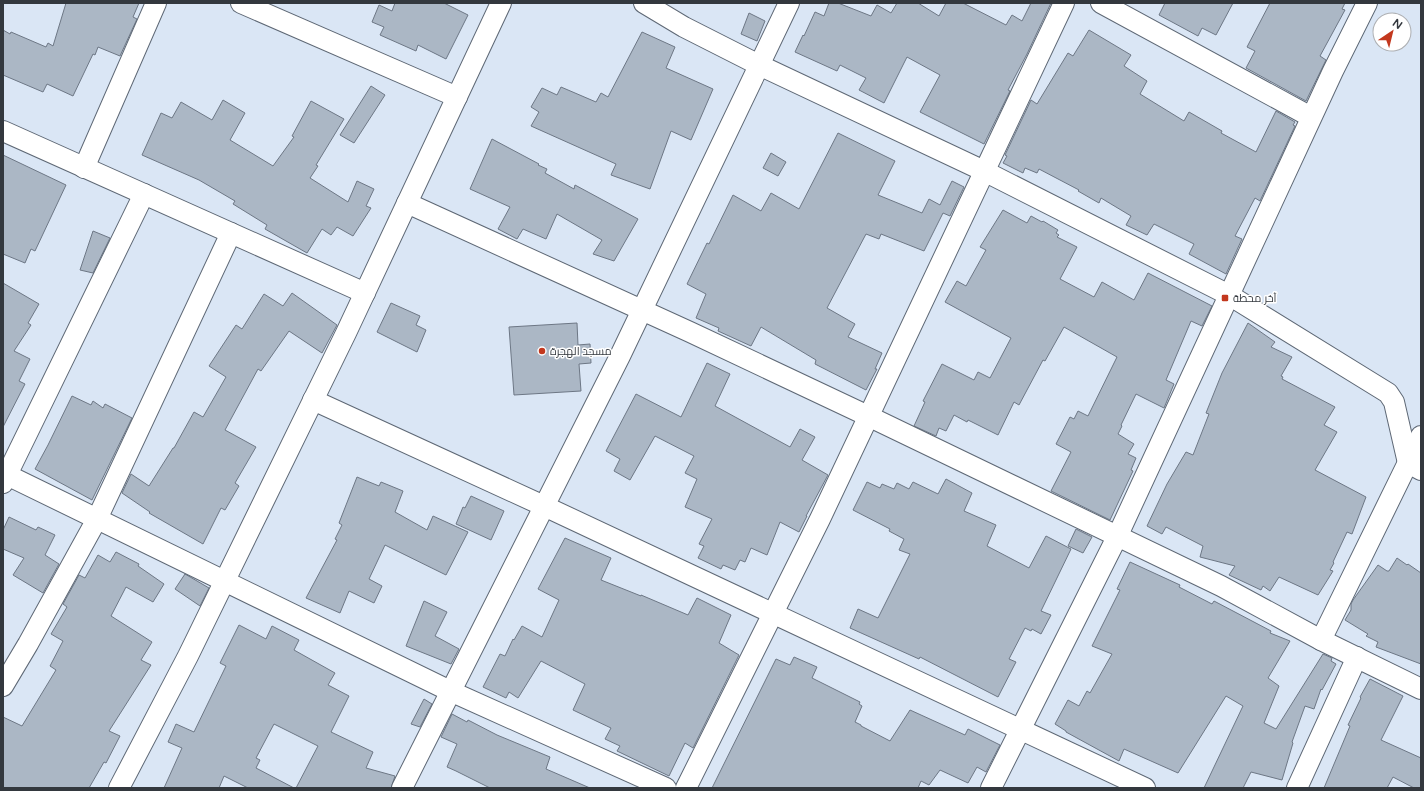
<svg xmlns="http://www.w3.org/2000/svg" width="1424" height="791" font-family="'Varela Round',Cairo,sans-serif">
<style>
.building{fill:#abb7c5;stroke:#6d7785}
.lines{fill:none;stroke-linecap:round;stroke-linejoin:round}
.street-casing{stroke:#5e6875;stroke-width:22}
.street{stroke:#fff;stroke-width:20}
.poi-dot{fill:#c3381e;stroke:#fff;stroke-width:1.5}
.labels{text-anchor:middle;stroke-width:3;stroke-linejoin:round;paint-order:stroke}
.poi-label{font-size:11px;fill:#33383e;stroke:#fff;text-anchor:start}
</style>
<rect width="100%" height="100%" fill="#dae6f5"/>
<!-- building -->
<g class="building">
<path d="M66,3H139L133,17L137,19L120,56L98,47L95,55L93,54L73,96L47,84L43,92L3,75V30L10,34L11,32L46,47L48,43L53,46Z"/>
<path d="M395,3H444L468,15L446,59L418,45L416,51L380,35L384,27L372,22L379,5L392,11Z"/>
<path d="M829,3H838L871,16L877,5L891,13L897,3H918L939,16L946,3H963L1006,25L1012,15L1022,21L1031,3H1051L1027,54L1008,90L1010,91L984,144L920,112L940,75L907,57L884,103L859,90L866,78L840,65L837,71L795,52L803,35L804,36L815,12L824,16Z"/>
<path d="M1165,3H1233L1216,35L1202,28L1198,36L1159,15Z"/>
<path d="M1270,3H1345L1342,9L1345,10L1320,56L1326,60L1306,101L1246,68L1255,51L1247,47Z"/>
<path d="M749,13L765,21L757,41L741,34Z"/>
<path d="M1089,30L1131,55L1124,66L1147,81L1140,94L1184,121L1189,112L1222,131L1221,133L1256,152L1276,111L1295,122L1293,125L1295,126L1260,201L1255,198L1235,236L1242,239L1226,274L1189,254L1194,244L1154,224L1147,235L1126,225L1131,216L1101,198L1099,203L1078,191L1079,190L1039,169L1037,173L1025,168L1023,173L1003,163L1007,156L1005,155L1031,100L1037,104L1068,53L1073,56Z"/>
<path d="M642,32L675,47L666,68L713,89L691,140L671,131L650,189L611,175L616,164L531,126L539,112L531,107L542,88L557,95L561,87L596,102L601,93L608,97Z"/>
<path d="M371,86L385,95L354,143L340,135Z"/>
<path d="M223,100L245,113L230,140L273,166L294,137L292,136L311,101L344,119L316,165L318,166L310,178L348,202L357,181L374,189L366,206L371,208L353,236L337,227L331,235L322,229L307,253L265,229L267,225L233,204L235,201L199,180L142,155L161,113L172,118L181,102L212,120Z"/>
<path d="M838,133L895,161L878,195L922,213L929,199L940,205L952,181L964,187L950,216L943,213L924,251L881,234L879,239L866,234L827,308L855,324L848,337L882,353L875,369H877L866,390L815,364L816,360L761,327L751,346L718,331L719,328L696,318L706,294L687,284L707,243L709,244L733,195L761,211L771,193L799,209Z"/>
<path d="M492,139L539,164L538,165L547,169L545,173L574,189L575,185L638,219L614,261L593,254L602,240L557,214L546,239L523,229L517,239L498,229L510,207L470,189Z"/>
<path d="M771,153L786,162L778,176L763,168Z"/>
<path d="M3,155L66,185L35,251L31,249L25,263L3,254Z"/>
<path d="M1003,210L1027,223L1031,216L1042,222L1043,221L1058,230L1056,233L1059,235L1057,237L1077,247L1060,279L1094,297L1102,282L1134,300L1148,273L1212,306L1202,326L1191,321L1166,380L1174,384L1164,408L1136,394L1121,425L1122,426L1118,434L1134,444L1128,454L1136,458L1131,470L1133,471L1110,520L1051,491L1071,452L1056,444L1070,417L1074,419L1078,411L1088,416L1117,357L1064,327L1045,361L1043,360L1019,405L1014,402L998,435L968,420L967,422L954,415L946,431L939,428L936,436L914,426L925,402L923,401L942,364L974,380L978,372L990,378L1011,338L945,302L957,281L966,286L986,250L980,247Z"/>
<path d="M93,231L110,238L93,273L80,270Z"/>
<path d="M3,283L39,304L28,323L31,325L14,351L30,359L19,381L25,384L3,427Z"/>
<path d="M292,293L337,325L322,353L289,331L261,371L258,369L225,430L256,447L235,483L239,486L225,510L221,508L203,544L149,513L150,512L122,493L131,474L149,486L173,448H174L194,412L203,417L226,377L209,366L236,325L242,329L264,294L283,306Z"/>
<path d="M391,303L420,316L416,325L426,330L417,352L377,332Z"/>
<path d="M577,323L578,345L590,344L591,363L579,364L581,391L514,395L509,327Z"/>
<path d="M1248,323L1275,342L1271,347L1292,357L1281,376L1283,377L1282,379L1335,407L1324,425L1337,432L1315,470L1366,497L1352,534L1347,532L1333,562L1334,563L1330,570L1333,571L1318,595L1279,577L1270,591L1263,586L1261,590L1229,575L1235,566L1200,557L1203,546L1166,527L1162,534L1147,526L1167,484L1186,452L1193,455L1209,414L1206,413L1222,373Z"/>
<path d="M707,363L730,374L715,406L790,447L800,429L815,437L802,460L828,475L806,516H807L799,532L780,522L767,555L751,548L745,562L740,560L735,570L723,565L721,569L698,558L704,546L699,544L712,519L685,507L697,479L685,473L694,456L655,436L630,480L614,471L620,459L606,451L636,394L681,417Z"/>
<path d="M72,396L91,405L93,401L103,408L105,404L132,418L92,500L35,469L48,445Z"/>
<path d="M357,477L379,486L381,482L403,491L395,512L427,530L433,516L468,532L446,575L385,545L369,579L382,586L374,603L349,591L340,613L306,598L337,540L335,539L342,525L339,523Z"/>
<path d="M946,479L972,493L964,511L996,525L987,546L1029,568L1046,536L1071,549L1041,611L1051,615L1041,634L1032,629L1031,631L1025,628L1009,659L1016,662L998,697L920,657L919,659L850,628L858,609L878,618L910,554L899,550L904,539L889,531L890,529L853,510L867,482L880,488L882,484L894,489L897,483L909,489L913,482L938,494Z"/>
<path d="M471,496L504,511L491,540L456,524L463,507L465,508Z"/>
<path d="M9,517L36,530L38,527L55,535L45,555L59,564L43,593L13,575L24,558L3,549V530Z"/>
<path d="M1076,529L1092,537L1083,553L1068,546Z"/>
<path d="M565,538L611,558L601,580L641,596V595L688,615L697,598L731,615L719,643L739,655L693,748L685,743L669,776L617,751L620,746L605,739L611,728L573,710L585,684L541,661L518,698L509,692L506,698L483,687L500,654L505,656L513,639L514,640L522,626L542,637L559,600L538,589Z"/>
<path d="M116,552L139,564L138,566L164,584L153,602L126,587L111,616L152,642L141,660L151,665L109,731L120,736L106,763L104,762L89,788H3V717L22,726L56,670L50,666L63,641L51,634L67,607L63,604L79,575L85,578L98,555L110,562Z"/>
<path d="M1397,558L1407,565L1408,564L1421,573V664L1376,647L1378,642L1366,636L1368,634L1345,620L1351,610V604L1353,600L1378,565L1387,571H1389Z"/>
<path d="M1130,562L1180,585L1179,587L1212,604L1214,601L1271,631L1270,633L1290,641L1268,678L1279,686L1264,723L1276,729L1323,654L1332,658L1331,661L1336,664L1322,690L1321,689L1314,709L1305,706L1292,742L1293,743L1282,780L1251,772L1243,788H1204L1243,706L1226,696L1178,773L1124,749L1119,761L1066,732V731L1055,724L1068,700L1079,706L1087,691L1090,693L1112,654L1092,646L1120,590L1117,589Z"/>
<path d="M185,574L209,588L200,606L175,589Z"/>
<path d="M424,601L447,612L435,636L459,649L451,664L406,646Z"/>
<path d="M239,625L266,639L272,626L299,640L294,650L335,673L328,685L349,696L331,732L373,752L366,768L395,776L391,788H296L318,746L274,724L256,758L260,760L256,768L294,788H248L224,776L219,788H164L182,748L168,742L176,724L194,732L226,666L220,663Z"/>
<path d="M794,657L817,667L812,678L860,702L859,704L862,706L855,722L861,725V726L890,741L910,710L965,735L968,729L1000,745L986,772L977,767L968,783L940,770L929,785L921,781L918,788H712L776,659L790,665Z"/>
<path d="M1370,679L1403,696L1381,740L1421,758V788H1414L1393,777L1387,788H1324L1350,726L1348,725L1361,698L1360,697Z"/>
<path d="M424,699L432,704L420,727L411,724Z"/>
<path d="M452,714L467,722L468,720L497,735L550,757L546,769L590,788H490L456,771L447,767L457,744L441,737Z"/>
</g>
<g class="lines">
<defs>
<g id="street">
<path d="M241,3L457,97"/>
<path d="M644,3L684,27L759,65L984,171L1229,295L1388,393L1394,402L1408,463L1421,470"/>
<path d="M1101,3L1311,117"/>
<path d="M3,131L365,293"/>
<path d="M84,168L156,3"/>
<path d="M407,203L690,332L868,416L1221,586L1321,640L1421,689"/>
<path d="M313,400L544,506L1145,788"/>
<path d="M3,473L450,691L666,788"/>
<path d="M3,483L144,194"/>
<path d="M1321,640L1421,436"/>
<path d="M3,686L28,644L97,519L231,233"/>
<path d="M119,788L188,656L346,333L501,3"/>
<path d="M402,788L620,356L789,3"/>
<path d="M686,788L820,519L1064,3"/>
<path d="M991,788L1117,537L1333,71L1367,3"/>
<path d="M1297,788L1357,657"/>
</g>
</defs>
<!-- street casing -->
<use href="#street" class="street-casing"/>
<!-- street -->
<use href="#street" class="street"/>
</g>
<!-- markers -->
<g class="poi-dot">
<rect x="1221" y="294" width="8" height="8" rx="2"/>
<circle cx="542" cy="351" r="4"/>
</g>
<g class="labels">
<!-- poi labels -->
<g class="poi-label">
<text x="1233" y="302">آخر محطة</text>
<text x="550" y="355">مسجد الهجرة</text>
</g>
</g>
<!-- border -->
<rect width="1424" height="791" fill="none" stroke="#33383e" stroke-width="8"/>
<!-- north arrow -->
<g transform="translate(1392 32) rotate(35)"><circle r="19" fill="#ffffff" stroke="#adafb2"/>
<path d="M0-3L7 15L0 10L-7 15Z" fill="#c3381e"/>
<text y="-6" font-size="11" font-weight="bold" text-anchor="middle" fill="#33383e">N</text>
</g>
</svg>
